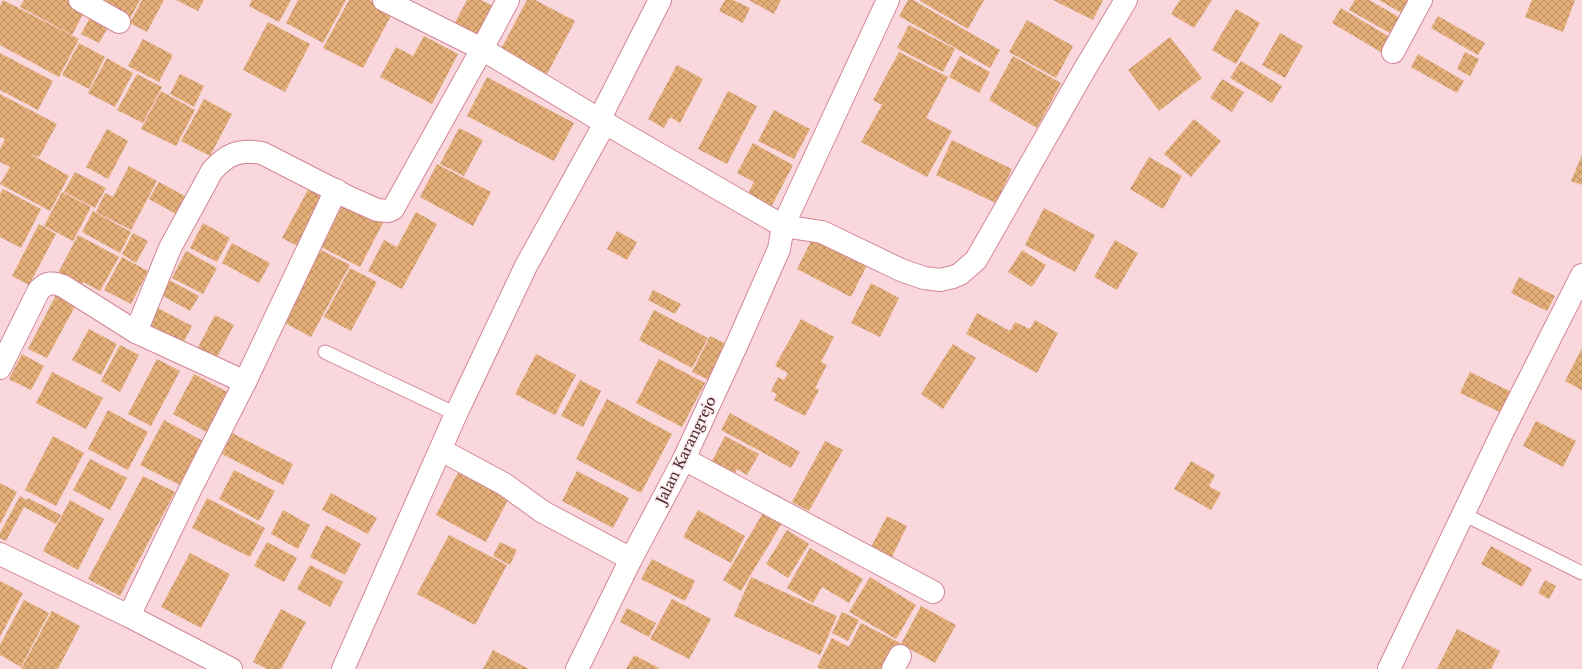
<svg xmlns="http://www.w3.org/2000/svg" width="1582" height="669" font-family="'Libre Baskerville',serif">
<style>
.building{fill:url(#building-cross-hatch)}
.lines{fill:none;stroke-linecap:round;stroke-linejoin:round}
.lane-casing{stroke:#d28695;stroke-width:15}
.street-casing{stroke:#d28695;stroke-width:24}
.lane{stroke:#fff;stroke-width:13}
.street{stroke:#fff;stroke-width:22}
.labels{text-anchor:middle;stroke-width:3;stroke-linejoin:round;paint-order:stroke}
.street-label{font-size:14px;fill:#492a30;stroke:#fbe9ec}
</style>
<defs>
<pattern id="building-cross-hatch" width="8" height="8" patternUnits="userSpaceOnUse"><rect width="8" height="8" fill="#e3ae78"/><path d="M0 0l8 8M0 8l8-8" fill="none" stroke="#ba8e63"/></pattern>
</defs>
<rect width="100%" height="100%" fill="#f9d7dd"/>
<!-- building -->
<g class="building">
<path d="M3,0L79,39L59,77L0,45V6Z"/>
<path d="M24,0H78L88,5L72,35L20,7Z"/>
<path d="M101,0H140L128,22Z"/>
<path d="M142,0H164L147,32L130,23Z"/>
<path d="M176,0H204L198,11Z"/>
<path d="M252,0H291L279,22L249,6Z"/>
<path d="M298,0H346L323,43L286,23Z"/>
<path d="M349,0H370L393,12L363,68L323,48Z"/>
<path d="M467,0H481L497,8L480,40L453,26Z"/>
<path d="M527,0H535L575,21L547,74L501,49Z"/>
<path d="M725,0H733L750,8L743,23L719,11Z"/>
<path d="M750,0H781L774,14L750,1Z"/>
<path d="M908,0H913L1000,50L990,68L899,16Z"/>
<path d="M921,0H984L968,29L920,1Z"/>
<path d="M1053,0H1103L1093,20Z"/>
<path d="M1180,0H1212L1194,28L1171,14Z"/>
<path d="M1355,0H1369L1404,20L1395,36L1349,10Z"/>
<path d="M1379,0H1414L1405,15Z"/>
<path d="M1532,0H1575L1563,32L1525,17Z"/>
<path d="M1341,8L1393,39L1384,54L1332,23Z"/>
<path d="M1236,9L1260,23L1236,64L1212,50Z"/>
<path d="M93,12L111,22L99,43L81,34Z"/>
<path d="M1438,16L1485,43L1478,55L1431,28Z"/>
<path d="M1027,20L1073,46L1056,78L1009,52Z"/>
<path d="M268,22L310,44L285,92L243,70Z"/>
<path d="M909,25L955,49L943,72L897,48Z"/>
<path d="M1280,33L1303,46L1285,78L1262,65Z"/>
<path d="M424,36L458,54L432,104L380,77L396,47L413,56Z"/>
<path d="M1170,37L1202,78L1159,111L1128,70Z"/>
<path d="M143,39L173,55L159,82L128,66Z"/>
<path d="M79,43L105,57L89,89L62,75Z"/>
<path d="M899,52L948,77L926,118L952,131L927,177L861,142L882,105L873,100Z"/>
<path d="M1465,52L1479,59L1470,76L1457,69Z"/>
<path d="M0,53L53,81L38,110L0,90Z"/>
<path d="M1418,54L1464,81L1457,93L1411,67Z"/>
<path d="M960,56L990,72L979,93L949,77Z"/>
<path d="M1013,56L1061,83L1037,128L989,100Z"/>
<path d="M107,58L133,73L115,107L88,93Z"/>
<path d="M1241,61L1282,86L1272,103L1230,78Z"/>
<path d="M677,65L703,79L680,123L670,117L664,128L648,119Z"/>
<path d="M137,74L162,87L143,123L117,110Z"/>
<path d="M180,74L204,86L194,107L170,94Z"/>
<path d="M487,77L574,123L554,161L467,116Z"/>
<path d="M1222,79L1244,92L1232,112L1210,98Z"/>
<path d="M161,91L195,110L176,146L141,129Z"/>
<path d="M728,91L757,106L727,164L698,149Z"/>
<path d="M0,94L57,124L39,157L29,153L69,176L50,211L0,184L10,167L0,162V149L5,139L0,137Z"/>
<path d="M204,99L232,114L210,156L181,141Z"/>
<path d="M774,110L810,129L794,159L758,141Z"/>
<path d="M1194,119L1221,141L1191,177L1164,154Z"/>
<path d="M459,128L483,140L464,176L440,164Z"/>
<path d="M107,129L128,141L108,179L86,167Z"/>
<path d="M952,140L1012,169L996,203L936,175Z"/>
<path d="M753,143L793,165L769,211L745,199L754,182L737,173Z"/>
<path d="M1582,155V185L1571,181Z"/>
<path d="M1149,157L1182,176L1163,209L1130,189Z"/>
<path d="M437,164L491,192L473,226L420,197Z"/>
<path d="M129,166L157,181L131,230L96,212L105,193L113,197Z"/>
<path d="M75,172L106,188L95,208L64,192Z"/>
<path d="M159,182L194,201L185,219L149,199Z"/>
<path d="M310,186L330,197L303,249L282,238Z"/>
<path d="M3,189L41,209L21,248L0,237V194Z"/>
<path d="M62,192L91,207L73,241L44,226Z"/>
<path d="M345,201L384,221L360,267L321,247Z"/>
<path d="M1044,208L1095,235L1075,272L1025,245Z"/>
<path d="M93,211L131,232L120,253L82,232Z"/>
<path d="M416,212L437,224L402,289L368,271L384,240L397,247Z"/>
<path d="M203,223L230,238L217,262L190,248Z"/>
<path d="M39,224L56,234L29,285L12,276Z"/>
<path d="M617,231L637,242L627,260L607,249Z"/>
<path d="M133,233L148,241L136,263L122,254Z"/>
<path d="M78,235L119,257L100,291L83,282L81,287L57,275Z"/>
<path d="M814,235L868,263L851,297L797,269Z"/>
<path d="M1115,240L1138,253L1117,290L1094,277Z"/>
<path d="M232,243L270,263L259,283L222,263Z"/>
<path d="M321,250L350,265L311,337L283,322Z"/>
<path d="M1022,250L1046,265L1032,287L1008,272Z"/>
<path d="M186,251L217,268L203,294L172,278Z"/>
<path d="M122,257L148,271L131,304L104,290Z"/>
<path d="M350,268L377,282L351,331L324,317Z"/>
<path d="M1519,277L1555,296L1547,311L1511,293Z"/>
<path d="M169,280L199,296L190,311L161,295Z"/>
<path d="M871,283L899,298L880,337L851,323Z"/>
<path d="M60,287L80,297L47,358L28,349Z"/>
<path d="M653,290L681,304L675,314L648,300Z"/>
<path d="M154,306L192,326L180,349L142,329Z"/>
<path d="M654,310L708,338L692,368L639,340Z"/>
<path d="M977,313L1010,331L1015,322L1030,329L1035,320L1058,333L1037,373L966,334Z"/>
<path d="M215,315L234,325L214,363L195,353Z"/>
<path d="M801,319L834,337L821,362L827,365L815,388L819,390L805,416L774,400L777,394L771,391L778,377L784,380L788,373L775,366Z"/>
<path d="M89,329L117,344L101,375L72,360Z"/>
<path d="M710,336L732,347L715,383L692,372Z"/>
<path d="M953,344L976,358L943,409L921,394Z"/>
<path d="M120,345L139,355L120,392L101,381Z"/>
<path d="M1582,348V390L1565,381Z"/>
<path d="M22,354L44,366L31,390L9,379Z"/>
<path d="M536,354L576,375L555,415L515,394Z"/>
<path d="M157,359L180,371L151,426L128,414Z"/>
<path d="M659,359L705,383L682,427L636,403Z"/>
<path d="M52,372L103,398L86,429L36,403Z"/>
<path d="M1470,372L1518,395L1508,416L1460,393Z"/>
<path d="M194,374L231,394L210,434L173,414Z"/>
<path d="M580,380L601,391L583,427L561,416Z"/>
<path d="M607,399L672,434L641,493L576,459Z"/>
<path d="M108,410L148,432L128,470L88,449Z"/>
<path d="M730,413L800,452L791,468L721,430Z"/>
<path d="M164,420L205,442L182,486L140,465Z"/>
<path d="M1536,421L1576,441L1563,467L1523,446Z"/>
<path d="M232,433L293,464L283,485L222,454Z"/>
<path d="M53,436L84,453L56,506L25,490Z"/>
<path d="M725,436L759,454L747,475L737,469L733,477L710,465Z"/>
<path d="M825,441L843,450L809,511L792,502Z"/>
<path d="M90,459L127,478L110,510L73,490Z"/>
<path d="M1191,461L1215,475L1209,486L1221,493L1211,510L1174,489Z"/>
<path d="M461,467L511,494L486,542L436,515Z"/>
<path d="M234,470L275,491L259,521L219,499Z"/>
<path d="M577,471L629,498L613,528L562,501Z"/>
<path d="M143,476L175,492L120,596L88,579Z"/>
<path d="M0,483L17,492L0,524Z"/>
<path d="M331,493L377,518L368,534L322,510Z"/>
<path d="M20,496L27,500L28,498L61,515L56,524L24,507L6,541L0,538V533Z"/>
<path d="M207,498L265,528L250,557L192,528Z"/>
<path d="M70,500L104,519L78,570L43,551Z"/>
<path d="M283,510L310,525L298,549L271,534Z"/>
<path d="M698,510L745,536L731,563L683,537Z"/>
<path d="M763,513L782,523L741,591L723,580Z"/>
<path d="M887,516L907,526L890,561L869,551Z"/>
<path d="M326,525L361,544L345,575L310,557Z"/>
<path d="M787,530L809,544L788,578L766,564Z"/>
<path d="M449,535L507,565L475,625L417,594Z"/>
<path d="M267,542L297,558L284,582L254,566Z"/>
<path d="M500,542L517,550L510,565L493,556Z"/>
<path d="M1491,546L1532,569L1522,587L1481,564Z"/>
<path d="M810,548L863,579L849,603L822,587L813,603L787,588Z"/>
<path d="M190,553L230,574L201,628L161,607Z"/>
<path d="M652,559L695,581L685,601L641,579Z"/>
<path d="M310,565L343,582L330,607L297,589Z"/>
<path d="M751,577L837,616L820,655L734,616Z"/>
<path d="M870,577L916,605L896,639L849,612Z"/>
<path d="M1545,580L1556,586L1549,599L1538,593Z"/>
<path d="M0,581L23,593L0,637Z"/>
<path d="M672,599L711,619L689,659L650,639Z"/>
<path d="M24,600L49,613L21,667L0,655V645Z"/>
<path d="M921,606L956,625L935,663L901,644Z"/>
<path d="M627,608L656,623L649,637L620,622Z"/>
<path d="M281,609L306,622L281,669H267L253,662Z"/>
<path d="M52,611L80,626L58,669H21Z"/>
<path d="M842,612L859,620L848,641L832,633Z"/>
<path d="M861,623L900,643L888,667L883,669H821L817,667L832,638L849,647Z"/>
<path d="M1457,629L1500,651L1491,669H1437Z"/>
<path d="M493,650L529,669H483Z"/>
<path d="M634,655L659,668L658,669H626Z"/>
</g>
<g class="lines">
<defs>
<g id="lane">
<path d="M325,352L456,414"/>
<path d="M1463,514L1582,573"/>
</g>
<g id="street">
<path d="M80,0L119,22"/>
<path d="M384,0L482,49L605,123L783,226L822,232L901,270L924,278L940,280L953,277L960,274L976,260L1086,67L1126,0"/>
<path d="M1393,52L1421,0"/>
<path d="M599,120L660,0"/>
<path d="M136,332L170,248L212,171C227,154 239,149 262,153L348,197L377,210L388,211L393,209L482,49L508,0"/>
<path d="M0,368L39,290C47,282 53,282 63,286L136,332L245,382"/>
<path d="M441,450L504,484L543,512L631,559"/>
<path d="M684,459L933,592"/>
<path d="M0,554L129,616L231,669"/>
<path d="M129,616L187,496L245,382L336,190"/>
<path d="M343,669L456,414L526,266L605,123"/>
<path d="M577,669L631,559L684,459L738,342L779,249L783,226L888,0"/>
<path d="M893,669L900,656"/>
<path d="M1389,669L1503,431L1582,275"/>
</g>
</defs>
<!-- lane casing -->
<use href="#lane" class="lane-casing"/>
<!-- street casing -->
<use href="#street" class="street-casing"/>
<!-- lane -->
<use href="#lane" class="lane"/>
<!-- street -->
<use href="#street" class="street"/>
</g>
<g class="labels">
<!-- street labels -->
<g class="street-label">
<text transform="translate(686 450) rotate(-64)" y="5">Jalan Karangrejo</text>
</g>
</g>
</svg>
